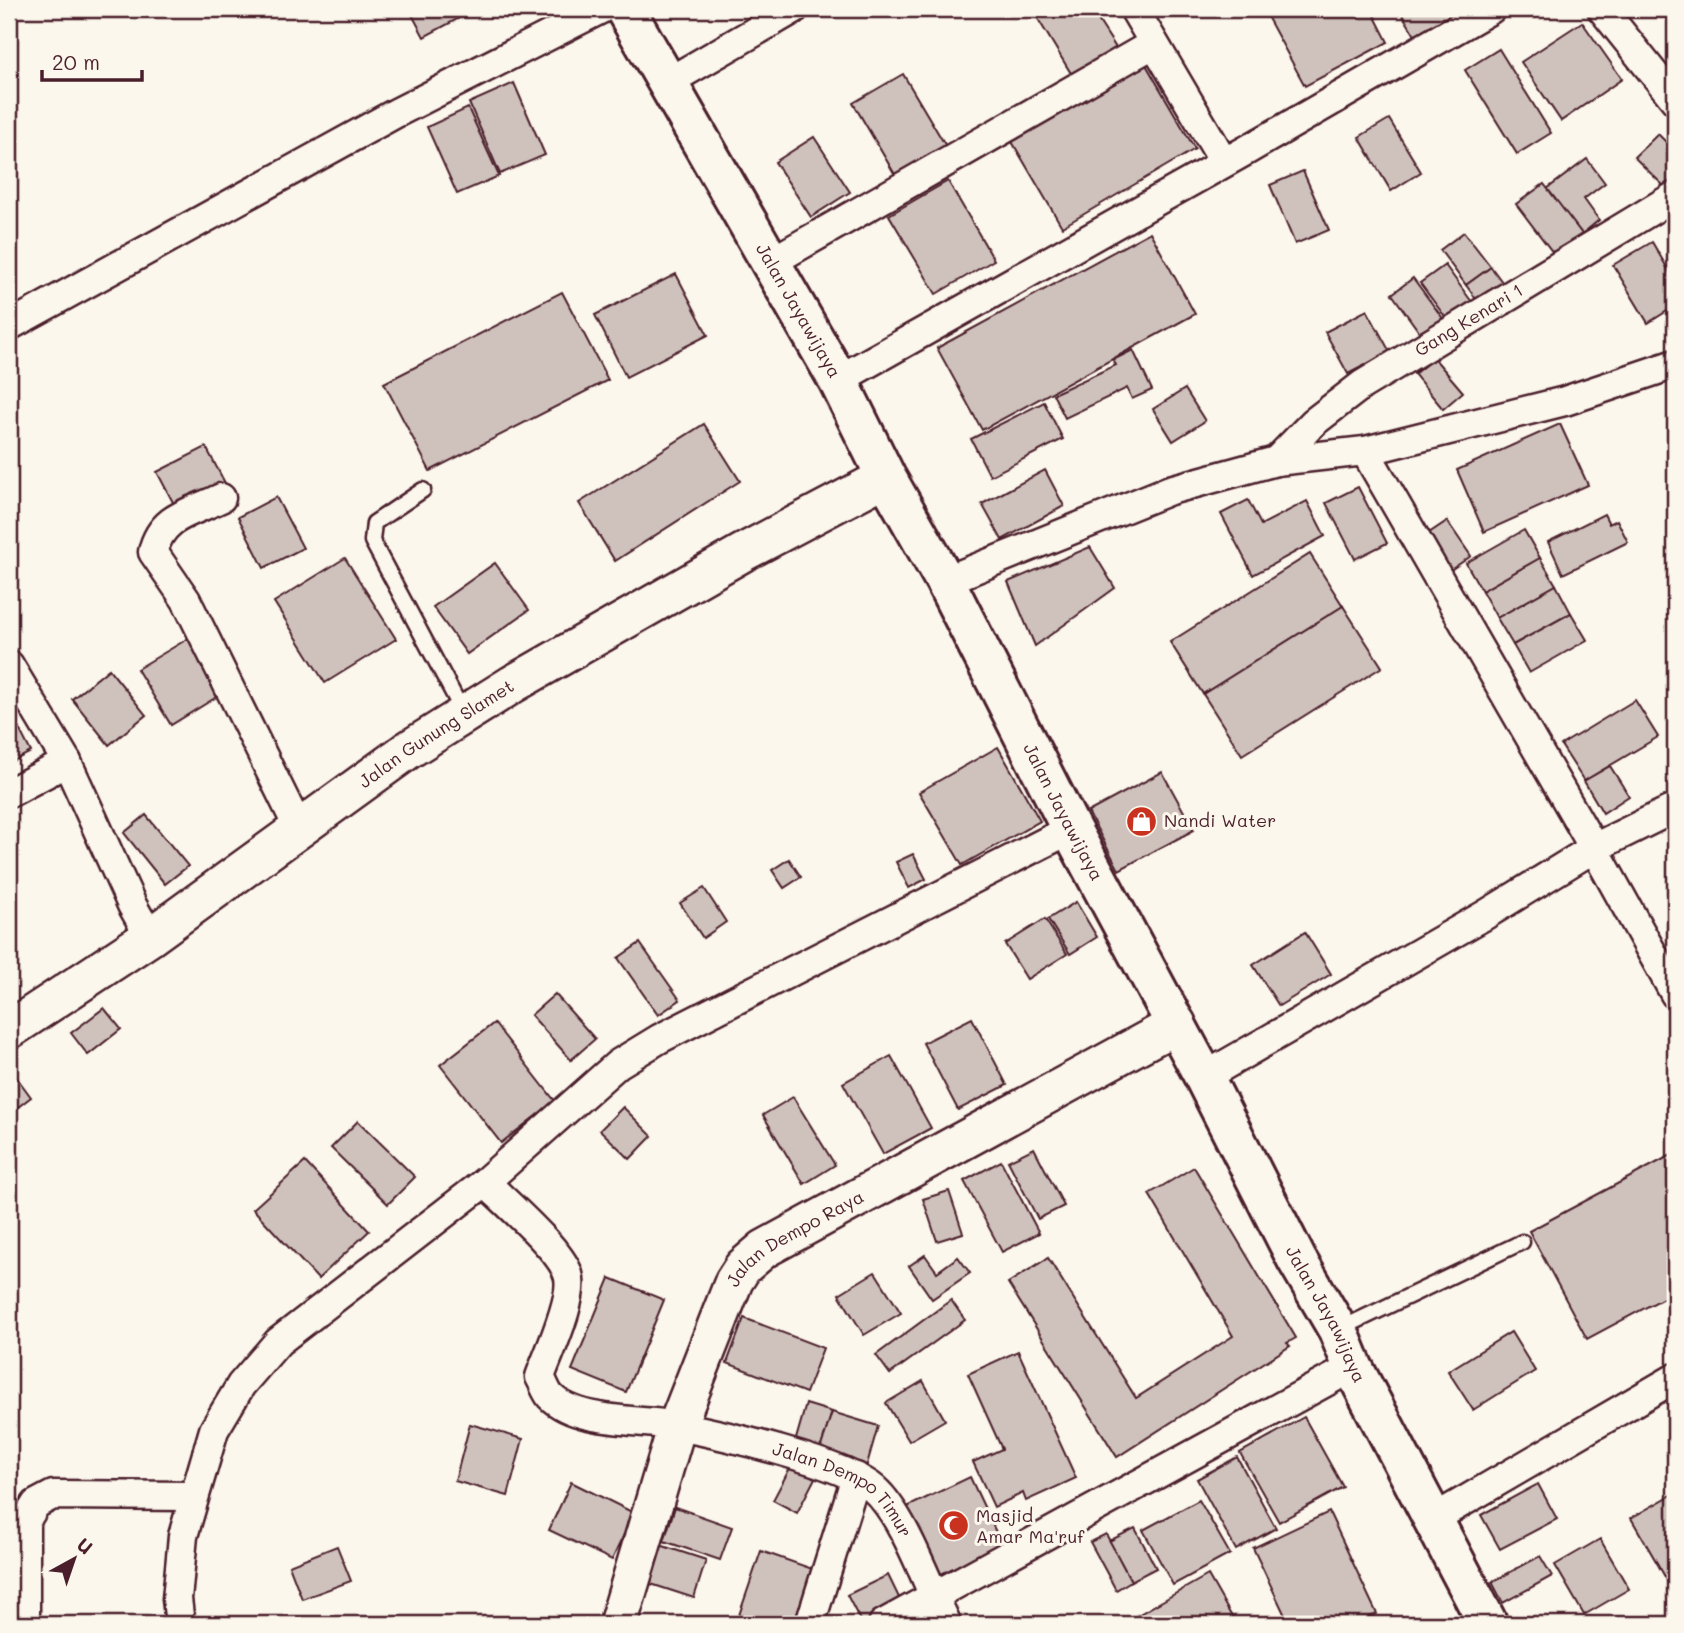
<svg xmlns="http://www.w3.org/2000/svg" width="1684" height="1633" font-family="Mali,sans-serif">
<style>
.building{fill:#cfc2bc;stroke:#4a1f2b;stroke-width:2}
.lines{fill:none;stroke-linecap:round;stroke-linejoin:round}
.service-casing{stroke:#4a1f2b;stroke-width:19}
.minor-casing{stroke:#4a1f2b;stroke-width:33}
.tertiary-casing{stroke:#4a1f2b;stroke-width:42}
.secondary-casing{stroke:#4a1f2b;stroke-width:44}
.service{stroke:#fbf7ec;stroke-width:14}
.minor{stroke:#fbf7ec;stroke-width:28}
.tertiary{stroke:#fbf7ec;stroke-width:37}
.secondary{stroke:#fbf7ec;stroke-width:38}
.labels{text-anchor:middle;stroke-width:6;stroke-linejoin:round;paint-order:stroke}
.street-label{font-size:18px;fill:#4a1f2b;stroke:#fbf7ec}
.poi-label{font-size:18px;fill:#4a1f2b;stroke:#fbf7ec;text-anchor:start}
</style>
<rect width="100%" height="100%" fill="#fbf7ec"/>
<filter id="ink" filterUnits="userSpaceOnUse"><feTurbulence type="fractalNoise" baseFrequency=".0143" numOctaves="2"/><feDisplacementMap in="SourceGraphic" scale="14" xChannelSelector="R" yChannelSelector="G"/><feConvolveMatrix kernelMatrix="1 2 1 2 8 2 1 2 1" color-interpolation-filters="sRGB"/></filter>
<g filter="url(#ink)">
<!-- building -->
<g class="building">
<path d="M409,9H476L424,37Z"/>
<path d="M1032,9H1091L1116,48L1072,75Z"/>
<path d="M1263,9H1371L1388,42L1305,86Z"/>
<path d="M1399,9H1457L1460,13L1417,39Z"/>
<path d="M1582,22L1622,79L1561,121L1521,62Z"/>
<path d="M1499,49L1551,133L1517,154L1465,70Z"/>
<path d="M1145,63L1195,149L1062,227L1011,140Z"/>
<path d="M903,74L947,148L897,178L853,103Z"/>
<path d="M514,83L545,155L500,174L469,103Z"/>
<path d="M468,108L499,176L457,194L427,127Z"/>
<path d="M1389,119L1421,172L1391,191L1359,137Z"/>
<path d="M1658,134L1675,151V187L1670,192L1634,157Z"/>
<path d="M814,137L850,192L811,217L775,162Z"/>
<path d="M1587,159L1605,183L1584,199L1599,220L1582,234L1547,189Z"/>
<path d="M1303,171L1329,230L1295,244L1270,185Z"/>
<path d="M948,181L994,260L936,294L889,215Z"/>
<path d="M1544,184L1582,234L1554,254L1516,204Z"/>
<path d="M1150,232L1195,314L982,430L937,348Z"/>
<path d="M1464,232L1491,267L1466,285L1440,250Z"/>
<path d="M1652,242L1675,281V306L1648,323L1613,265Z"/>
<path d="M1445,265L1477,309L1461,321L1455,312L1446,318L1420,283Z"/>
<path d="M1491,267L1508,290L1483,309L1466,285Z"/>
<path d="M676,274L708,335L626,377L595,315Z"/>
<path d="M1413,278L1447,324L1425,340L1392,294Z"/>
<path d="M562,292L608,380L430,471L384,383Z"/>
<path d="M1367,310L1390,352L1348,374L1325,332Z"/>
<path d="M1133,350L1152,390L1132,399L1127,388L1065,418L1053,394L1116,365L1113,360Z"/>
<path d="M1434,358L1463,392L1443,409L1414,374Z"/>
<path d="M1185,389L1205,421L1173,441L1153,409Z"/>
<path d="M1044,402L1063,439L990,476L971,439Z"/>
<path d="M704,424L740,481L615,561L579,503Z"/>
<path d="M1560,424L1588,485L1484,532L1457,470Z"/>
<path d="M206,447L225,483L176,508L157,472Z"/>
<path d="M1045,470L1064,506L1002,540L982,504Z"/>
<path d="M1358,487L1387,543L1355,559L1326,503Z"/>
<path d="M276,497L303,548L264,568L238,517Z"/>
<path d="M1248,500L1261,525L1307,501L1325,536L1253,575L1221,514Z"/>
<path d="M1604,514L1609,524L1617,520L1628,542L1563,574L1548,542Z"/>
<path d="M1447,521L1471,556L1443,575L1420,539Z"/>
<path d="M1524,530L1540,558L1482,591L1466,563Z"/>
<path d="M1090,547L1115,588L1035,646L1008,582Z"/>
<path d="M1310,554L1343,606L1203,694L1170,642Z"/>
<path d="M345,558L396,639L325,683L274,602Z"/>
<path d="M1540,558L1556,585L1497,618L1482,591Z"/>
<path d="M495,563L529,610L467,654L433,607Z"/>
<path d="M1556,585L1571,613L1513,645L1497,618Z"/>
<path d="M1343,606L1382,667L1242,755L1203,694Z"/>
<path d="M1571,613L1587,640L1529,673L1513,645Z"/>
<path d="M194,635L228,690L171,725L137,669Z"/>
<path d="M109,669L146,715L109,745L72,699Z"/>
<path d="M1635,700L1658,737L1584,781L1561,745Z"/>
<path d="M9,709L31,752L9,763Z"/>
<path d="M998,747L1040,821L962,865L919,792Z"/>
<path d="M1610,766L1629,796L1603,813L1584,781Z"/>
<path d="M1162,772L1194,830L1119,870L1088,812Z"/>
<path d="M146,815L188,866L165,884L124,833Z"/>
<path d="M913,854L926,879L909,888L896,862Z"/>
<path d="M789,859L801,877L784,888L772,870Z"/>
<path d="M704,888L726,922L703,938L680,903Z"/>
<path d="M1076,902L1097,937L1070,954L1048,919Z"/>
<path d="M1045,919L1067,954L1027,979L1005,944Z"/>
<path d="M1305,932L1331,974L1279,1006L1253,965Z"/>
<path d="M640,943L680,1000L658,1015L618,958Z"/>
<path d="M555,994L595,1039L571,1060L531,1015Z"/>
<path d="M104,1008L121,1029L88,1055L71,1033Z"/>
<path d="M972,1018L1007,1085L958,1110L923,1043Z"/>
<path d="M494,1023L555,1101L501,1143L440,1065Z"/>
<path d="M891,1056L931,1128L883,1154L843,1083Z"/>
<path d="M9,1067L31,1097L9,1114Z"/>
<path d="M793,1097L835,1165L804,1184L763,1115Z"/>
<path d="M623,1107L652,1136L630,1159L600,1130Z"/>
<path d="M358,1121L415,1177L388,1204L331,1148Z"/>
<path d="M1034,1148L1064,1206L1038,1219L1008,1161Z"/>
<path d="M1675,1153V1292L1587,1339L1529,1231Z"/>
<path d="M1001,1161L1039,1233L1002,1252L964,1181Z"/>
<path d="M305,1162L369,1231L318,1279L253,1209Z"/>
<path d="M1194,1167L1296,1338L1287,1343L1290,1346L1117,1457L1008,1283L1048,1258L1136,1398L1233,1336L1149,1194Z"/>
<path d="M949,1191L963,1233L937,1241L923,1199Z"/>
<path d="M925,1255L937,1272L958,1257L970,1273L932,1299L909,1266Z"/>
<path d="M875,1272L901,1313L864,1335L839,1294Z"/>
<path d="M610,1278L664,1300L626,1392L572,1370Z"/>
<path d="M951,1300L965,1320L890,1374L876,1355Z"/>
<path d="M744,1318L823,1348L806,1393L727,1363Z"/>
<path d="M1511,1332L1535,1371L1473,1410L1448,1371Z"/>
<path d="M1018,1351L1076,1478L1026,1501L1023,1493L994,1507L973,1462L1002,1449L968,1374Z"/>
<path d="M923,1381L945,1420L909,1441L886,1403Z"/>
<path d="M806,1404L832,1412L819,1453L794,1446Z"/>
<path d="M832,1412L878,1426L866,1468L819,1453Z"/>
<path d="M1304,1417L1343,1487L1279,1522L1240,1453Z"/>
<path d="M470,1424L523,1439L508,1496L455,1481Z"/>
<path d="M1237,1457L1276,1528L1236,1550L1197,1479Z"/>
<path d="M791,1466L815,1478L797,1513L773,1500Z"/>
<path d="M970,1477L1002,1545L937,1576L905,1508Z"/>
<path d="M571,1482L634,1513L612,1560L549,1530Z"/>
<path d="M1538,1484L1557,1519L1500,1549L1481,1515Z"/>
<path d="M1675,1493V1594L1631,1518Z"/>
<path d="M1199,1500L1230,1554L1173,1585L1143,1530Z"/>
<path d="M675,1507L732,1527L720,1560L664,1541Z"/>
<path d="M1329,1512L1377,1614L1355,1624H1289L1253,1548Z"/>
<path d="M1135,1528L1156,1568L1131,1581L1109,1541Z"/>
<path d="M1106,1534L1131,1581L1116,1590L1090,1542Z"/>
<path d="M1600,1539L1629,1589L1584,1615L1555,1565Z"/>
<path d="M660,1545L706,1560L694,1598L648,1583Z"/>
<path d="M337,1546L351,1581L302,1599L289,1565Z"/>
<path d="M761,1551L824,1573L806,1624H736Z"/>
<path d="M1540,1556L1552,1576L1503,1603L1492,1582Z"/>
<path d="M888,1575L904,1608L872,1624H862L847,1595Z"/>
<path d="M1208,1575L1236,1624H1122Z"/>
</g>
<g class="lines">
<defs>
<g id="service">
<path d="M423,490L374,523L372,541L464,714"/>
<path d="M1340,1329L1522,1242"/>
</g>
<g id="minor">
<path d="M1134,9L1224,162"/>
<path d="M1602,9L1675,100"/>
<path d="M668,82L794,9"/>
<path d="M771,262L1153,44"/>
<path d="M9,326L396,113L601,9"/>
<path d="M838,380L1247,150L1491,9"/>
<path id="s1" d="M1276,461L1314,422L1362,385L1675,196"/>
<path d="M221,498C190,513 161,516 153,552L186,600L298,827"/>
<path d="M945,581L1170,490L1276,461L1365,451L1565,401L1675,364"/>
<path d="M9,665L67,762L132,905L150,937"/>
<path d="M9,793L67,762"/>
<path d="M1675,808L1594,848L1675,994"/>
<path d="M1204,1077L1485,915L1594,848L1365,451"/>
<path id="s2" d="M485,1182C505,1202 560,1249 568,1274C576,1296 548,1354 540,1377C543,1382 546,1391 550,1396C577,1424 642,1419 678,1426C720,1434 845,1463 874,1489C904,1515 928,1587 947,1624"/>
<path d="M1435,1518L1675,1378"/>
<path d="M25,1624V1522L36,1504L53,1495L193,1496"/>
<path d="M180,1624L177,1599L183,1536L214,1430L241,1385L278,1342L485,1182L618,1064L659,1039L1071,829"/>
<path d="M810,1624L856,1477"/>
<path d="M883,1624L1353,1367"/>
</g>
<g id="tertiary">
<path id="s3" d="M9,1030L150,937L408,750L513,684L744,552L886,477"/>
<path id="s4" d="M618,1624L677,1426L734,1281L743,1267L764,1249L1177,1024"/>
</g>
<g id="secondary">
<path id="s5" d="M625,9L838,380L886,477L945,581L1071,829L1204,1077L1297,1260L1338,1330L1353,1367L1488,1624"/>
</g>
</defs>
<!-- service casing -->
<use href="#service" class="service-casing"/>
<!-- minor casing -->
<use href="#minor" class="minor-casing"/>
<!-- tertiary casing -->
<use href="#tertiary" class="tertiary-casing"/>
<!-- secondary casing -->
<use href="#secondary" class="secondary-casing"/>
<!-- service -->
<use href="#service" class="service"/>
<!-- minor -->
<use href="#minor" class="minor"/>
<!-- tertiary -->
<use href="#tertiary" class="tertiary"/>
<!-- secondary -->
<use href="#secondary" class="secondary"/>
</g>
</g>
<!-- icons -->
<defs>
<symbol id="shop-disc" viewBox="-11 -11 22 22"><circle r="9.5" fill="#c8321e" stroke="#fbf7ec"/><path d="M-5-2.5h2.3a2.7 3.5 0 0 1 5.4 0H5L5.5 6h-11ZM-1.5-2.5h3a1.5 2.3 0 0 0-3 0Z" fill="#fff"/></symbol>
<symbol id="mosque-disc" viewBox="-11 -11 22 22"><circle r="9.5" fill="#c8321e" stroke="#fbf7ec"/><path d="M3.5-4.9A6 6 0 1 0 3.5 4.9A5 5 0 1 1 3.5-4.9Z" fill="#fff"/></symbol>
</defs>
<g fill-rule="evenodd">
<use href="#shop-disc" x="1124" y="804" width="35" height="35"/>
<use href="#mosque-disc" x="936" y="1508" width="35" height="35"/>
</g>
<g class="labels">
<!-- street labels -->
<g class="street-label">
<text dy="6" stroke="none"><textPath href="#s5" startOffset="348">Jalan Jayawijaya</textPath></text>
<text dy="6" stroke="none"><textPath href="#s1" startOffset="240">Gang Kenari 1</textPath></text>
<text dy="6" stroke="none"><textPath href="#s3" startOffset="520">Jalan Gunung Slamet</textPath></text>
<text dy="6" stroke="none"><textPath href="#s5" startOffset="915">Jalan Jayawijaya</textPath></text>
<text dy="6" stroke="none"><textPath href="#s4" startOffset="438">Jalan Dempo Raya</textPath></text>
<text dy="6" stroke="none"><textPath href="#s5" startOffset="1482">Jalan Jayawijaya</textPath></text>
<text dy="6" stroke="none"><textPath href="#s2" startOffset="569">Jalan Dempo Timur</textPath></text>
</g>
<!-- poi labels -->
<g class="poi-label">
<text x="1164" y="827">Nandi Water</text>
<text x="976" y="1522">Masjid<tspan x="976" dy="21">Amar Ma'ruf</tspan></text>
</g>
</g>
<!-- margin -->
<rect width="1684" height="1633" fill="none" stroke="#fbf7ec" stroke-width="35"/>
<rect x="18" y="18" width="1649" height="1598" fill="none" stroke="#4a1f2b" stroke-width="2.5" filter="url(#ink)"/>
<!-- north arrow -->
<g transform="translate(74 1559) rotate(40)" stroke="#fbf7ec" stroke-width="5" paint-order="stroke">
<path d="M0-5L12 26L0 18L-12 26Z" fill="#4a1f2b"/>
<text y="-10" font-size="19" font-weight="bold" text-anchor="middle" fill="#4a1f2b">U</text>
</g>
<!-- scale -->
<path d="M42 70v10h100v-10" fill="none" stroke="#4a1f2b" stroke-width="3.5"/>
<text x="52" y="70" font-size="21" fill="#4a1f2b" stroke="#fbf7ec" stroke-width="5" paint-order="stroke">20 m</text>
</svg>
